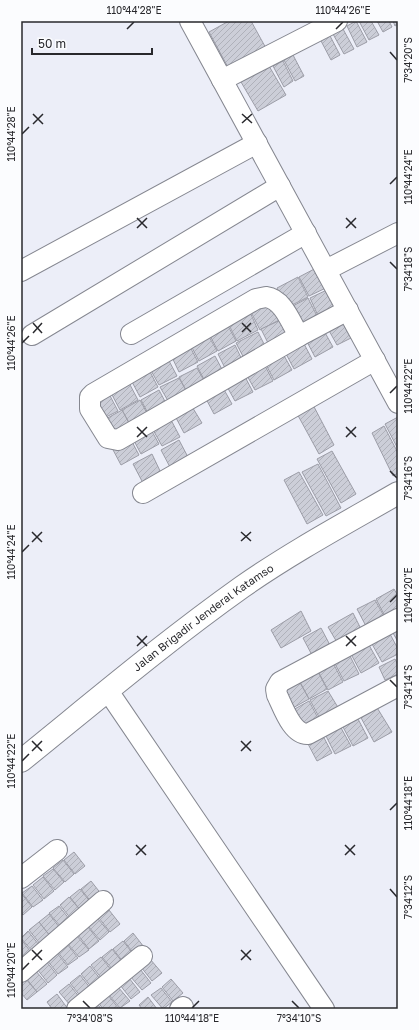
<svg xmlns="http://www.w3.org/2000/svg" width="419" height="1030" font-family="'Golos Text',sans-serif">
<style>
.building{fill:url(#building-hatch);stroke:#9c9da7}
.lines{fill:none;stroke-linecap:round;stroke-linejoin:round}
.minor-casing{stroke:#858790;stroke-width:22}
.major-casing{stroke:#858790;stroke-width:24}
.minor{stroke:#fff;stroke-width:20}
.major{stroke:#fff;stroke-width:22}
.ticks{fill:none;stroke:#28282c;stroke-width:1.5}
.labels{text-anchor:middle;stroke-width:4;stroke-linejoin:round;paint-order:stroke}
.street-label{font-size:11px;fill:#28282c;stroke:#fbfcfe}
.neatline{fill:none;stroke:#28282c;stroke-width:1.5}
.ticks-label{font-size:10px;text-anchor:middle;fill:#28282c}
</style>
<defs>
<pattern id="building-hatch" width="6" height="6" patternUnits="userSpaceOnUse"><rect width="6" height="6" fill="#ccced8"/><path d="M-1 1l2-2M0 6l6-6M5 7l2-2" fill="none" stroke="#afb1ba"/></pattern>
</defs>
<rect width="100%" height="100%" fill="#eceef8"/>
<!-- building -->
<g class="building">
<path d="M229,21H251L267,50L230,71L209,32Z"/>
<path d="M356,21L367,42L357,47L347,26Z"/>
<path d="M359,21H371L379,35L369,40Z"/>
<path d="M377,21H389L392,27L383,32Z"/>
<path d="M393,21H398V24L395,26Z"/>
<path d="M343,29L354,49L344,54L333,34Z"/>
<path d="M329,34L340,55L331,60L320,39Z"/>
<path d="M293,55L304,76L295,81L284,60Z"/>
<path d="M283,61L293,81L284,87L273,66Z"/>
<path d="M269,66L286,95L258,111L241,82Z"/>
<path d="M320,266L330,286L309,296L299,277Z"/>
<path d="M298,277L308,297L286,308L277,288Z"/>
<path d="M331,288L341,308L319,318L310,298Z"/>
<path d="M308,298L318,318L297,328L287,309Z"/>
<path d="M272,300L281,319L260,330L250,310Z"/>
<path d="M249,310L258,330L237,341L227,321Z"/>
<path d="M345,317L355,336L337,345L327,327Z"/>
<path d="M283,319L292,339L271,349L261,329Z"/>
<path d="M226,322L236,341L218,351L208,332Z"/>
<path d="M323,329L333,347L315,357L305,338Z"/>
<path d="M258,332L268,352L246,362L236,343Z"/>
<path d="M207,333L217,351L199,361L189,342Z"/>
<path d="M302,340L312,359L294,369L284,350Z"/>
<path d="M188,343L198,362L179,372L170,353Z"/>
<path d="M235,345L244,364L227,372L218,354Z"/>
<path d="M282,352L292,370L274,380L264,361Z"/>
<path d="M215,356L225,375L207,385L197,366Z"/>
<path d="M167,357L177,376L159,385L149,367Z"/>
<path d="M263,362L273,381L255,390L245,372Z"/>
<path d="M148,368L158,387L140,397L130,378Z"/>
<path d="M197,368L207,386L189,396L179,377Z"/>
<path d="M243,373L253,392L235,401L225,383Z"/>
<path d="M179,378L189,396L171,406L160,387Z"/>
<path d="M128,381L138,400L120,410L110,391Z"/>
<path d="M222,386L232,404L214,414L204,395Z"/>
<path d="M159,390L169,409L151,419L141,400Z"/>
<path d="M108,392L118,411L100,420L90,402Z"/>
<path d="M140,400L150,419L132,428L122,410Z"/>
<path d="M311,401L334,445L319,454L295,410Z"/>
<path d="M191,405L202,423L184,433L174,414Z"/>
<path d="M122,410L132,429L114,439L104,420Z"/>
<path d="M398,417V449L385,424Z"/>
<path d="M170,418L180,437L162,446L152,428Z"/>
<path d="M149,426L159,444L141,454L131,435Z"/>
<path d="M384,426L398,453V473L393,476L372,433Z"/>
<path d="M129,436L139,455L121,465L111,446Z"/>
<path d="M179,440L189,459L171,469L161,450Z"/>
<path d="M332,451L356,494L341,503L317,459Z"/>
<path d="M152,454L161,473L143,483L133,464Z"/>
<path d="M318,464L341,508L326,516L302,472Z"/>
<path d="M299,472L323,515L307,524L284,480Z"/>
<path d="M394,589L398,596V611L386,618L376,599Z"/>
<path d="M375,600L385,618L367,628L357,609Z"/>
<path d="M301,611L311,631L281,648L271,630Z"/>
<path d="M353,613L362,631L338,644L328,627Z"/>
<path d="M321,628L331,647L313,657L303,638Z"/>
<path d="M398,630V642L393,633Z"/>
<path d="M390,634L398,649V654L382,662L372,644Z"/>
<path d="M369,645L379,663L361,673L351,654Z"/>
<path d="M349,654L359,674L344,681L334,662Z"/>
<path d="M395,659L398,665V674L385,680L379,667Z"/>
<path d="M333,663L343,682L328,690L318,671Z"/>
<path d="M317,670L327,689L309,699L299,680Z"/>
<path d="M299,681L309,699L291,709L281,690Z"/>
<path d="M328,691L339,709L320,719L310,700Z"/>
<path d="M309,701L319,720L301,730L291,711Z"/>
<path d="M376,706L392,732L374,742L359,714Z"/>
<path d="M358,719L368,738L353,746L343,727Z"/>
<path d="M340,726L351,746L335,754L325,734Z"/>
<path d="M322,734L332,753L317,761L307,742Z"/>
<path d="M74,852L85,866L75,874L64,860Z"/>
<path d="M63,860L74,874L65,882L53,868Z"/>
<path d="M53,869L64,882L55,890L43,876Z"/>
<path d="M43,877L54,891L44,899L33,885Z"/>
<path d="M91,881L102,895L92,903L81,889Z"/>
<path d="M32,886L43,900L33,907L22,893Z"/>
<path d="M80,889L91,903L81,911L70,897Z"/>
<path d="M21,893L32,907L23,915L21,913Z"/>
<path d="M69,897L81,911L71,919L60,905Z"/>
<path d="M59,906L70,920L61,927L49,913Z"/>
<path d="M109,910L120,924L110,932L99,918Z"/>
<path d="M49,914L60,928L50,936L39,922Z"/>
<path d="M98,919L109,932L100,940L88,926Z"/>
<path d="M39,922L50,936L40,944L29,930Z"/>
<path d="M88,927L99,941L89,949L78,935Z"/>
<path d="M28,931L39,945L32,951L21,938Z"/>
<path d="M133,933L144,947L135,955L124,941Z"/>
<path d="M77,936L89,950L79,957L68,944Z"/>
<path d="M21,939L30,951L21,958Z"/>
<path d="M123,941L134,955L124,963L113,949Z"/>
<path d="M67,944L78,958L68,965L57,951Z"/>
<path d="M112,949L123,963L113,970L102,957Z"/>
<path d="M57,953L68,967L58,974L47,960Z"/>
<path d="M101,957L112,971L102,979L91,965Z"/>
<path d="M150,959L162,973L152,981L141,967Z"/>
<path d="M46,961L57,975L48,983L37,969Z"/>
<path d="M90,966L101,980L92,988L81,974Z"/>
<path d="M140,969L151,983L142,990L130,976Z"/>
<path d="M35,970L47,984L37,992L26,978Z"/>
<path d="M80,975L91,989L81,997L70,983Z"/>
<path d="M25,978L37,992L27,1000L21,993V982Z"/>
<path d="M129,978L140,992L131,999L120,985Z"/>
<path d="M171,979L183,993L173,1001L162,987Z"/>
<path d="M69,984L80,998L70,1005L59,992Z"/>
<path d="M118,987L130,1001L120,1008L109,995Z"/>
<path d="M161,988L172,1002L163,1009L151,995Z"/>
<path d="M57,994L68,1009H52L47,1002Z"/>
<path d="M108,995L119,1009H103L98,1002Z"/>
<path d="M148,997L157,1009H142L139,1005Z"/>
<path d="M97,1003L101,1009H89Z"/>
</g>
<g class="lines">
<defs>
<g id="minor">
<path d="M190,21L398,403"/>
<path d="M222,80L337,21"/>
<path d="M326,270L398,233"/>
<path d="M21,271L257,143"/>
<path d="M266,297C283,299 291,323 299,336L118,440L108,438L90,409V397L93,394L256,299Z"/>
<path d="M131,334L306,233"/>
<path d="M32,335L280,186"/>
<path d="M299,336L348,310"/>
<path d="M143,493L375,360"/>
<path d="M398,619L280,682L276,689L277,695C283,707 292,735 308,734L398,686"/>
<path d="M108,691L324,1009"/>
<path d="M21,878L57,850"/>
<path d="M21,972L103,901"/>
<path d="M77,1009L142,956"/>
<path d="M180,1009L183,1007"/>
</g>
<g id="major">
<path id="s1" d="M21,761C94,702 166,641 242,587C292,552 346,523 398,493"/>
</g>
</defs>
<!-- minor casing -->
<use href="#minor" class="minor-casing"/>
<!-- major casing -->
<use href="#major" class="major-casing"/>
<!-- minor -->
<use href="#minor" class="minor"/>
<!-- major -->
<use href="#major" class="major"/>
</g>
<!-- ticks -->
<path class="ticks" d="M127,29L134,22M336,29L343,22M390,52L397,60M33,114L43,124M242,114L252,123M242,123L252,114M33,124L43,114M22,134L29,127M390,184L397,177M137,218L147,228M346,218L356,228M137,228L147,218M346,228L356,218M390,262L397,269M33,323L42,333M242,323L251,332M242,332L251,323M33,333L42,323M22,343L29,336M390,393L397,386M137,427L147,437M346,427L356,437M137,437L147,427M346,437L356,427M390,471L397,478M32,532L42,542M241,532L251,541M241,541L251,532M32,542L42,532M22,552L29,545M390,602L397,595M137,636L147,646M346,636L356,646M137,646L147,636M346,646L356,636M390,680L397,687M32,741L42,751M241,741L251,751M32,751L42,741M241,751L251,741M22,761L29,754M390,810L397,803M136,845L146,855M345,845L355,855M136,855L146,845M345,855L355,845M390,889L397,897M32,950L42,960M241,950L251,960M32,960L42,950M241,960L251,950M22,970L29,963M83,1001L90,1008M292,1001L299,1008M192,1008L199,1001"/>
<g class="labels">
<!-- street labels -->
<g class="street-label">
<text dy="4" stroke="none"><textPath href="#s1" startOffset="232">Jalan Brigadir Jenderal Katamso</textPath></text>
</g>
</g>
<!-- border -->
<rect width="419" height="1030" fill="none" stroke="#fbfcfe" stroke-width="44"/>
<!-- scale -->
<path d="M32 48v6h120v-6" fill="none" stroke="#28282c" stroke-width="2"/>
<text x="38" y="48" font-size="12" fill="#28282c" stroke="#fbfcfe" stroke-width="3" paint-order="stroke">50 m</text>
<rect x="22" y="22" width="375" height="986" class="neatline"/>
<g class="ticks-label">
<text x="134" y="14">110°44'28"E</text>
<text x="343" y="14">110°44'26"E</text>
<text transform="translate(408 60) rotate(-90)" y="4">7°34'20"S</text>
<text transform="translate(11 134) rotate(-90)" y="4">110°44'28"E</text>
<text transform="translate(408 177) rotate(-90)" y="4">110°44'24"E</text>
<text transform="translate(408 269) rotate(-90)" y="4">7°34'18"S</text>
<text transform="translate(11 343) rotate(-90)" y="4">110°44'26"E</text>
<text transform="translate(408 386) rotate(-90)" y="4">110°44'22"E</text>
<text transform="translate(408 478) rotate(-90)" y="4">7°34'16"S</text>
<text transform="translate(11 552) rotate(-90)" y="4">110°44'24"E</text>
<text transform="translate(408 595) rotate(-90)" y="4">110°44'20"E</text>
<text transform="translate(408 687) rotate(-90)" y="4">7°34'14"S</text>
<text transform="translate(11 761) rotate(-90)" y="4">110°44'22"E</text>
<text transform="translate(408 803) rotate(-90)" y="4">110°44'18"E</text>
<text transform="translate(408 897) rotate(-90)" y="4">7°34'12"S</text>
<text transform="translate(11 970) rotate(-90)" y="4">110°44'20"E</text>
<text x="90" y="1022">7°34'08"S</text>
<text x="192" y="1022">110°44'18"E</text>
<text x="299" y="1022">7°34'10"S</text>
</g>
</svg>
